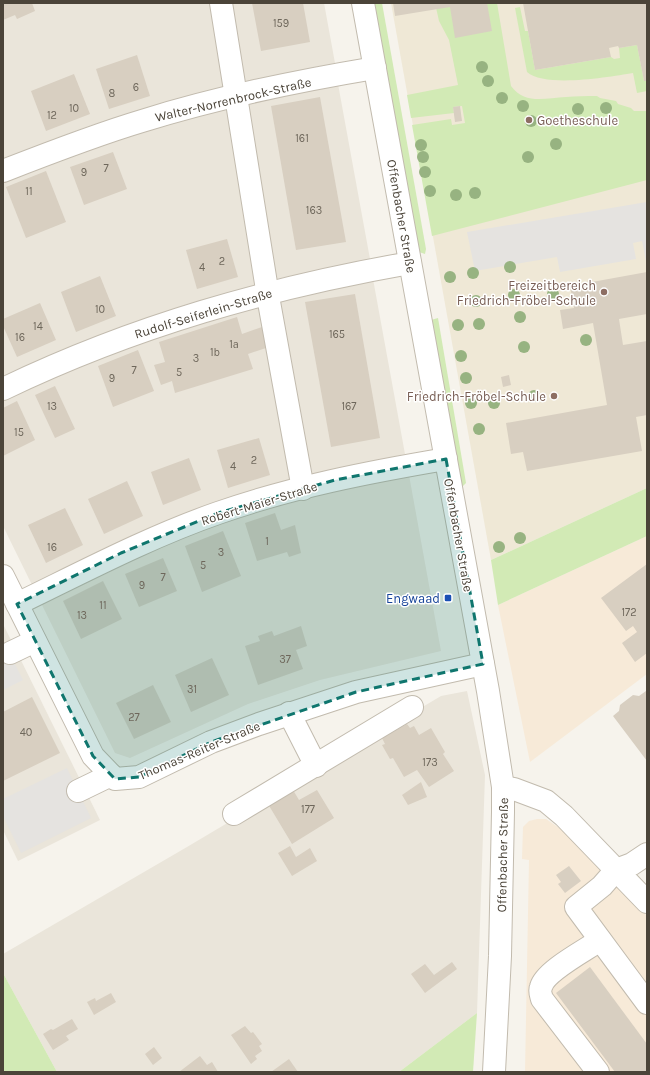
<svg xmlns="http://www.w3.org/2000/svg" width="650" height="1075" font-family="Karla,sans-serif">
<style>
.residential{fill:#eae5da}
.commercial{fill:#f7ead8}
.education{fill:#efe8d6}
.green{fill:#d2eab5}
.parking{fill:#e5e3e0}
.building{fill:#d8cfc1}
.lines{fill:none;stroke-linecap:round;stroke-linejoin:round}
.minor-casing{stroke:#c2bbae;stroke-width:24}
.minor{stroke:#fff;stroke-width:22}
.tree{fill:#97b381}
.marked{fill:#0f766e;fill-opacity:0.2;stroke:#0f766e;stroke-width:3;stroke-dasharray:8 5;stroke-linejoin:round}
.education-dot{fill:#8d6e63;stroke:#fff;stroke-width:1.5}
.transit-dot{fill:#1a4fb4;stroke:#fff;stroke-width:1.5}
.labels{text-anchor:middle;stroke-width:3;stroke-linejoin:round;paint-order:stroke}
.number-label{font-size:11px;fill:#6e675b}
.street-label{font-size:13px;fill:#4b4439;stroke:#fff}
.education-label{font-size:13px;fill:#785e54;stroke:#fff;text-anchor:end}
.transit-label{font-size:13px;fill:#164399;stroke:#fff;text-anchor:end}
</style>
<rect width="100%" height="100%" fill="#f6f3ec"/>
<!-- residential -->
<g class="residential">
<path d="M3,3H324L335,63L244,82L137,111L86,127L3,159Z"/>
<path d="M338,84L370,259L272,280L176,308L113,331L3,378V181L122,137L223,109Z"/>
<path d="M373,279L405,454L346,468L32,585L3,526V400L56,375L153,336L229,313Z"/>
<path d="M409,475L441,651L320,680L248,704L130,758L115,753L41,603L126,561L217,525L306,497Z"/>
<path d="M3,624L100,820L18,861L3,830Z"/>
<path d="M467,691L485,775L477,1013L399,1072H57L3,973V954L187,847L441,696Z"/>
</g>
<!-- commercial -->
<g class="commercial">
<path d="M647,536V674L530,762L498,605Z"/>
<path d="M537,819H546L565,832L647,916V1072H525L529,860L522,859L523,827L529,821Z"/>
</g>
<!-- education -->
<path class="education" d="M391,3H647V488L491,560Z"/>
<!-- green -->
<g class="green">
<path d="M374,3H382L426,249L425,254L419,252Z"/>
<path d="M435,3H497L511,86C525,105 545,98 566,97C576,96 586,96 597,96L600,98L616,101L618,104L631,108L634,111H647V180L432,236L412,125L451,119L452,125L465,123L462,106L453,107L454,113L411,118L407,95L458,85L449,40L439,21Z"/>
<path d="M520,7L525,31H528L535,70L611,57L614,59L620,58L619,48L637,45L644,81H647V91L637,93L633,73C609,77 545,88 527,72L515,8Z"/>
<path d="M438,318L466,483L461,488L431,320Z"/>
<path d="M647,488V536L498,605L491,560Z"/>
<path d="M3,973L57,1072H3Z"/>
<path d="M477,1013L473,1072H399Z"/>
</g>
<!-- parking -->
<g class="parking">
<path d="M647,202V266L642,241L633,243L636,259L560,272L557,257L475,271L467,232Z"/>
<path d="M3,640L23,680L3,690Z"/>
<path d="M67,768L91,818L21,853L3,816V799Z"/>
</g>
<!-- building -->
<g class="building">
<path d="M3,3H32L35,11L17,19L15,15L3,20Z"/>
<path d="M252,3H303L310,42L261,51Z"/>
<path d="M393,3H487L492,31L455,38L450,7L395,16Z"/>
<path d="M523,3H647V81H644L637,45L619,48L618,46L609,48L611,57L535,70Z"/>
<path d="M137,55L150,96L109,109L96,69Z"/>
<path d="M74,74L90,114L46,131L31,91Z"/>
<path d="M320,97L346,242L296,250L271,106Z"/>
<path d="M460,106L462,121L455,122L453,107Z"/>
<path d="M113,152L127,189L84,205L70,167Z"/>
<path d="M46,171L66,222L26,238L6,187Z"/>
<path d="M227,239L238,277L197,289L186,250Z"/>
<path d="M647,272V314L619,319L623,345L647,341V415L636,417L642,451L527,471L523,452L511,454L506,423L607,405L593,323L563,329L560,310L574,308L570,286Z"/>
<path d="M100,276L116,316L76,332L61,292Z"/>
<path d="M355,294L380,438L331,447L305,302Z"/>
<path d="M40,303L56,340L17,357L3,326V319Z"/>
<path d="M237,317L242,334L262,327L266,348L248,354L253,369L175,393L172,381L161,385L154,365L165,362L159,342Z"/>
<path d="M138,350L154,391L113,407L98,366Z"/>
<path d="M509,375L511,385L503,387L501,377Z"/>
<path d="M55,386L75,429L55,438L35,395Z"/>
<path d="M17,401L35,440L3,456V408Z"/>
<path d="M259,438L270,475L228,488L217,450Z"/>
<path d="M189,458L201,490L163,505L151,472Z"/>
<path d="M127,481L143,516L104,534L88,499Z"/>
<path d="M65,508L83,545L46,563L28,525Z"/>
<path d="M275,513L281,530L295,525L301,553L289,557L287,552L257,561L245,523Z"/>
<path d="M223,531L241,576L202,592L185,546Z"/>
<path d="M163,558L177,591L139,607L125,574Z"/>
<path d="M647,564V653L635,662L622,643L637,632L633,626L626,631L601,598Z"/>
<path d="M103,581L122,619L81,639L63,601Z"/>
<path d="M301,626L307,646L296,650L303,669L258,685L245,646L260,641L258,636L272,631L274,636Z"/>
<path d="M212,658L229,695L191,712L175,675Z"/>
<path d="M153,685L171,722L134,739L116,703Z"/>
<path d="M646,691L647,692V761L613,716L619,711L620,705L633,695L639,696Z"/>
<path d="M32,697L60,753L3,781V712Z"/>
<path d="M407,724L410,728L414,726L419,735L431,728L445,752L443,754L454,771L429,787L417,770L404,777L393,758L390,759L382,745L385,744L382,738Z"/>
<path d="M421,782L427,797L408,805L402,795Z"/>
<path d="M293,790L299,800L317,790L334,818L292,844L268,804Z"/>
<path d="M290,846L296,857L310,848L317,861L292,876L278,853Z"/>
<path d="M569,866L581,881L565,893L558,884L561,882L556,875Z"/>
<path d="M452,962L457,969L425,993L411,974L425,964L434,975Z"/>
<path d="M590,967L647,1044V1072H615L556,993Z"/>
<path d="M111,993L116,1002L94,1015L87,1002L95,998L96,1001Z"/>
<path d="M72,1019L78,1029L66,1036L69,1040L53,1050L43,1034L51,1029L53,1030Z"/>
<path d="M245,1026L251,1033L253,1032L262,1044L259,1046L262,1051L255,1056L257,1059L251,1064L231,1035Z"/>
<path d="M154,1047L162,1058L153,1065L145,1054Z"/>
<path d="M200,1056L207,1065L212,1062L218,1072H179Z"/>
<path d="M289,1059L298,1072H271Z"/>
</g>
<g class="lines">
<defs>
<g id="minor">
<path d="M221,3L269,302L303,489"/>
<path d="M363,3L488,691L503,787V812L500,956L494,1072"/>
<path d="M3,171C49,153 95,135 142,121C218,97 297,81 375,68"/>
<path d="M3,389C134,326 268,288 410,263"/>
<path d="M3,576L93,756L115,779L139,777L211,742L259,724L356,692L483,664"/>
<path d="M17,604C83,572 149,537 218,513C292,487 369,472 446,459"/>
<path d="M10,653L35,641"/>
<path d="M289,713L316,766"/>
<path d="M503,787L514,789L546,801L564,816L647,902"/>
<path d="M78,791L111,775"/>
<path d="M234,814L412,707"/>
<path d="M647,854L632,864L616,870L602,886L576,907L647,1003"/>
<path d="M598,1072L542,999C541,995 539,991 541,987C545,971 586,950 600,940"/>
</g>
</defs>
<!-- minor casing -->
<use href="#minor" class="minor-casing"/>
<!-- minor -->
<use href="#minor" class="minor"/>
</g>
<!-- trees -->
<g class="tree">
<circle cx="482" cy="67" r="6"/>
<circle cx="488" cy="81" r="6"/>
<circle cx="502" cy="98" r="6"/>
<circle cx="523" cy="106" r="6"/>
<circle cx="606" cy="108" r="6"/>
<circle cx="578" cy="109" r="6"/>
<circle cx="531" cy="121" r="6"/>
<circle cx="556" cy="144" r="6"/>
<circle cx="421" cy="145" r="6"/>
<circle cx="423" cy="157" r="6"/>
<circle cx="528" cy="157" r="6"/>
<circle cx="425" cy="172" r="6"/>
<circle cx="430" cy="191" r="6"/>
<circle cx="475" cy="193" r="6"/>
<circle cx="456" cy="195" r="6"/>
<circle cx="510" cy="267" r="6"/>
<circle cx="473" cy="273" r="6"/>
<circle cx="450" cy="277" r="6"/>
<circle cx="553" cy="294" r="6"/>
<circle cx="514" cy="295" r="6"/>
<circle cx="476" cy="301" r="6"/>
<circle cx="520" cy="317" r="6"/>
<circle cx="479" cy="324" r="6"/>
<circle cx="458" cy="325" r="6"/>
<circle cx="586" cy="340" r="6"/>
<circle cx="524" cy="347" r="6"/>
<circle cx="461" cy="356" r="6"/>
<circle cx="466" cy="378" r="6"/>
<circle cx="534" cy="396" r="6"/>
<circle cx="471" cy="403" r="6"/>
<circle cx="494" cy="403" r="6"/>
<circle cx="479" cy="429" r="6"/>
<circle cx="520" cy="538" r="6"/>
<circle cx="499" cy="547" r="6"/>
</g>
<!-- marked area -->
<path class="marked" d="M446,459L483,664L356,692L211,742L139,777L115,779L93,756L17,604L121,553L218,513L335,480Z"/>
<!-- markers -->
<g class="education-dot">
<circle cx="529" cy="120" r="4"/>
<circle cx="604" cy="292" r="4"/>
<circle cx="554" cy="396" r="4"/>
</g>
<rect class="transit-dot" x="444" y="594" width="8" height="8" rx="2"/>
<g class="labels">
<!-- number labels -->
<g class="number-label">
<text x="281" y="27">159</text>
<text x="136" y="91">6</text>
<text x="112" y="97">8</text>
<text x="74" y="112">10</text>
<text x="52" y="119">12</text>
<text x="302" y="142">161</text>
<text x="106" y="172">7</text>
<text x="84" y="176">9</text>
<text x="29" y="195">11</text>
<text x="314" y="214">163</text>
<text x="222" y="265">2</text>
<text x="202" y="271">4</text>
<text x="100" y="313">10</text>
<text x="38" y="330">14</text>
<text x="337" y="338">165</text>
<text x="20" y="341">16</text>
<text x="234" y="348">1a</text>
<text x="215" y="356">1b</text>
<text x="196" y="362">3</text>
<text x="134" y="374">7</text>
<text x="179" y="376">5</text>
<text x="112" y="382">9</text>
<text x="52" y="410">13</text>
<text x="349" y="410">167</text>
<text x="19" y="436">15</text>
<text x="254" y="464">2</text>
<text x="233" y="470">4</text>
<text x="267" y="545">1</text>
<text x="52" y="551">16</text>
<text x="221" y="556">3</text>
<text x="203" y="569">5</text>
<text x="163" y="581">7</text>
<text x="142" y="589">9</text>
<text x="103" y="609">11</text>
<text x="629" y="616">172</text>
<text x="82" y="619">13</text>
<text x="285" y="663">37</text>
<text x="192" y="693">31</text>
<text x="134" y="721">27</text>
<text x="26" y="736">40</text>
<text x="430" y="766">173</text>
<text x="308" y="813">177</text>
</g>
<!-- street labels -->
<g class="street-label">
<text transform="translate(233 99) rotate(-13)" y="5">Walter-Norrenbrock-Straße</text>
<text transform="translate(402 216) rotate(80)" y="5">Offenbacher Straße</text>
<text transform="translate(203 313) rotate(-17)" y="5">Rudolf-Seiferlein-Straße</text>
<text transform="translate(259 503) rotate(-17)" y="5">Robert-Maier-Straße</text>
<text transform="translate(459 535) rotate(80)" y="5">Offenbacher Straße</text>
<text transform="translate(199 750) rotate(-23)" y="5">Thomas-Reiter-Straße</text>
<text transform="translate(502 855) rotate(-89)" y="5">Offenbacher Straße</text>
</g>
<!-- education labels -->
<g class="education-label">
<text x="537" y="125" text-anchor="start">Goetheschule</text>
<text x="596" y="290">Freizeitbereich<tspan x="596" dy="15">Friedrich-Fröbel-Schule</tspan></text>
<text x="546" y="401">Friedrich-Fröbel-Schule</text>
</g>
<!-- transit labels -->
<g class="transit-label">
<text x="440" y="603">Engwaad</text>
</g>
</g>
<!-- border -->
<rect width="650" height="1075" fill="none" stroke="#4b4439" stroke-width="8"/>
</svg>
